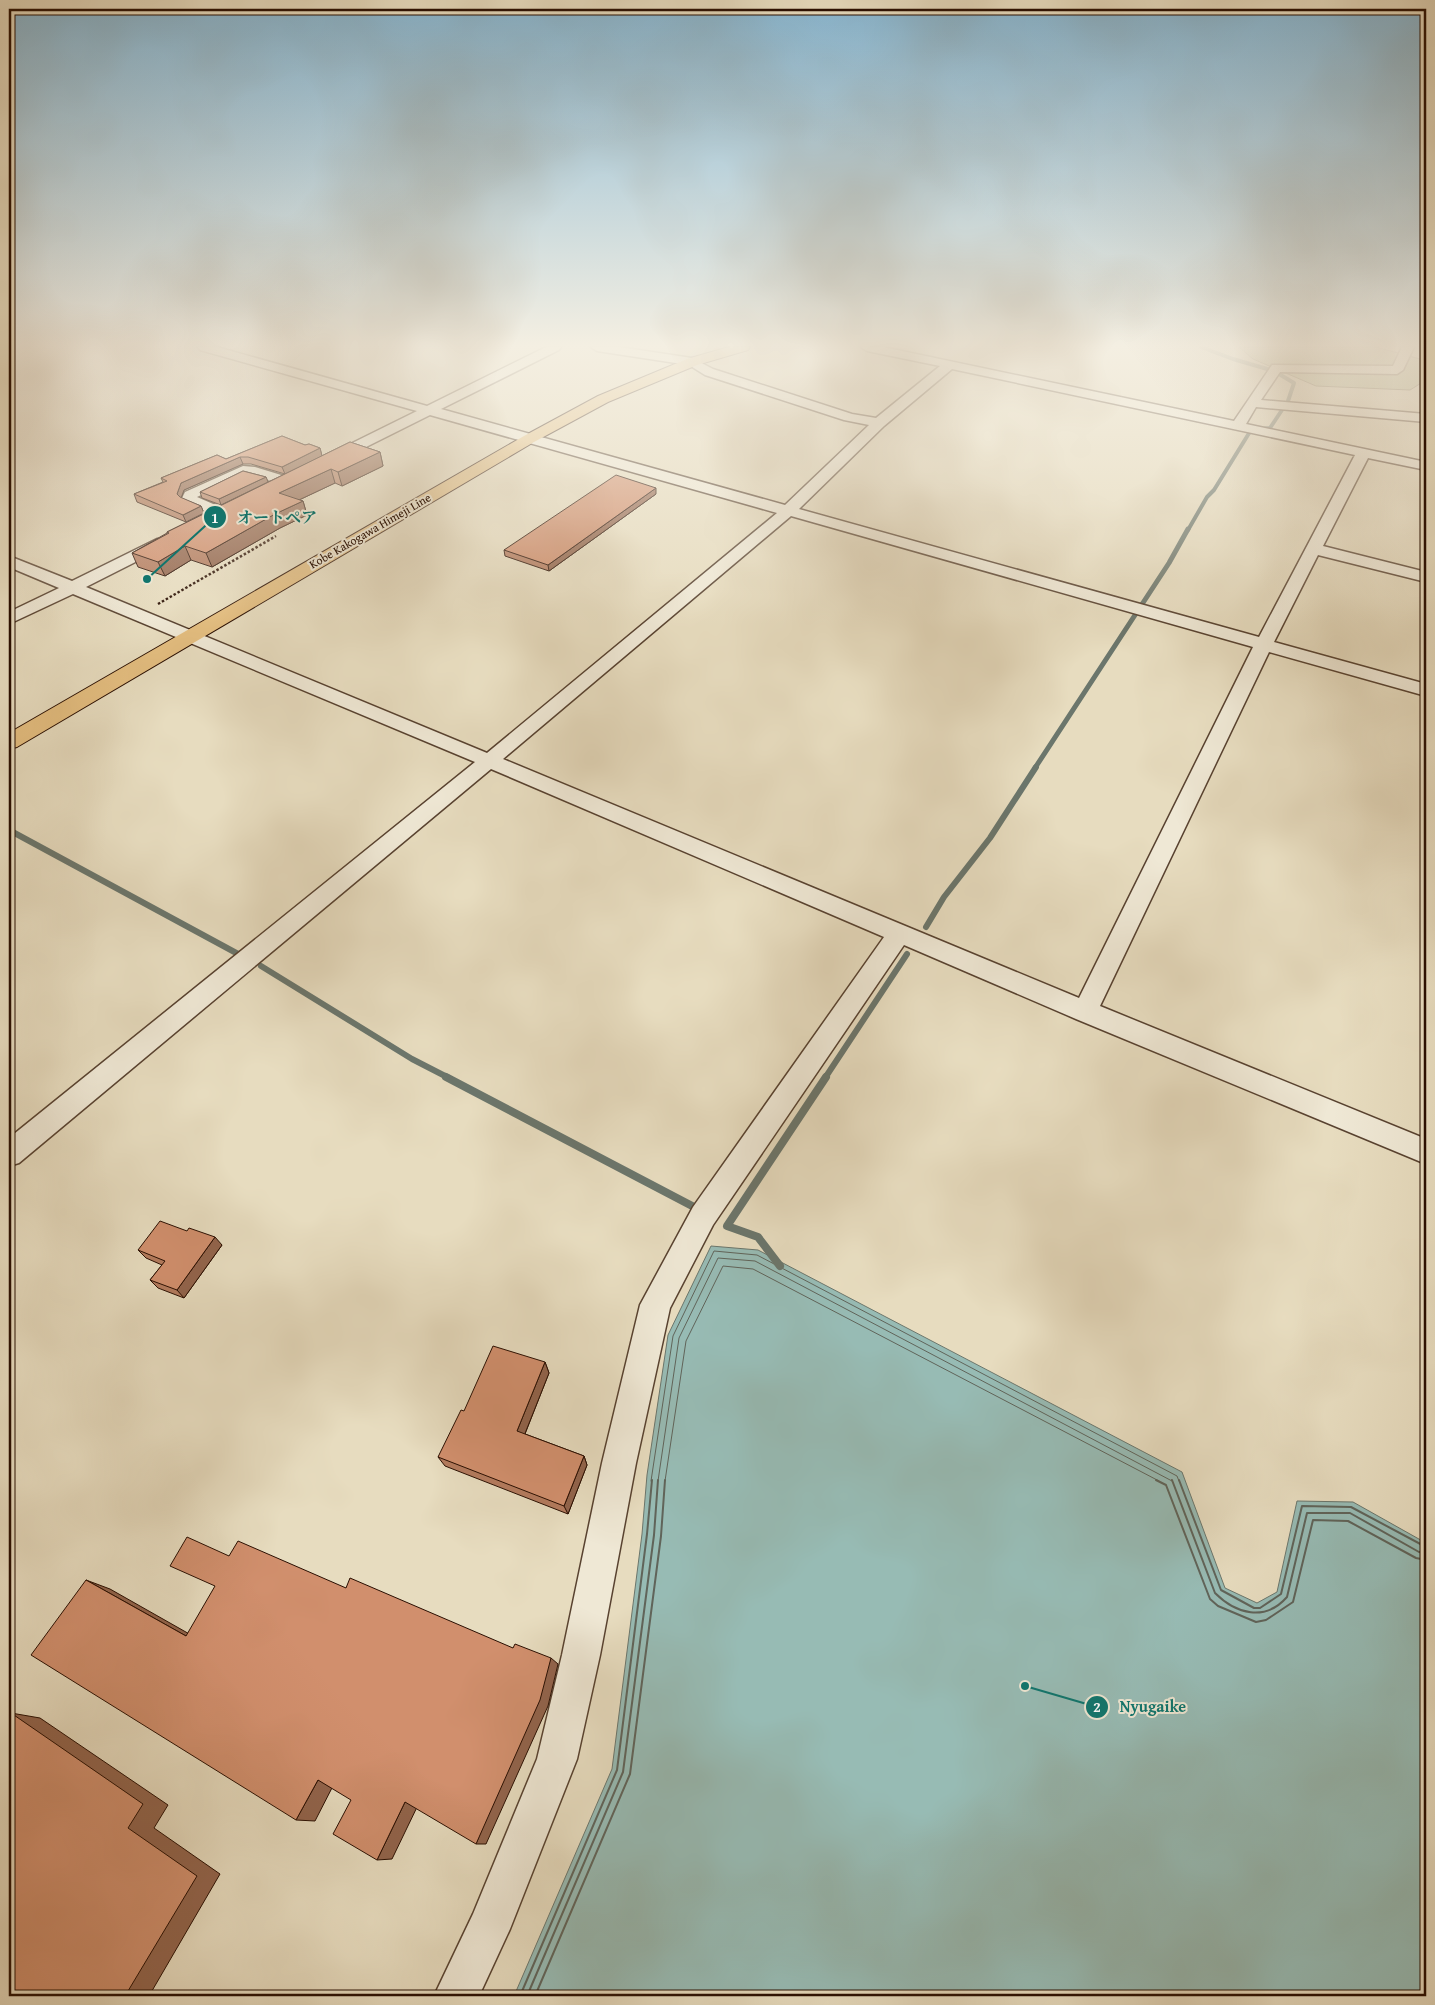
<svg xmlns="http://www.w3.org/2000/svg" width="1435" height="2005" font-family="'Gentium Book Plus','Noto Serif JP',serif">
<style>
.green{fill:#b8c090;stroke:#706748}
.water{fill:#97bbb4;stroke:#6b766c}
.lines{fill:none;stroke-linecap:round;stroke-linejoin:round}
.shore-far1{stroke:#60645a;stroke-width:1}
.shore{stroke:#60645a;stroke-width:2}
.stream-far3{stroke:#6b766c;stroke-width:4}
.stream-far2{stroke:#6b766c;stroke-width:5}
.stream-far1{stroke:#6b766c;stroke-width:6}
.stream{stroke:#6b766c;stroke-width:8}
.minor-casing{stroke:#584230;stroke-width:3}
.primary-casing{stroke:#290e01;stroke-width:2}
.path{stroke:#290e01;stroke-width:2.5;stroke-dasharray:2.5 2;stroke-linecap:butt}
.minor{fill:#efe8d5;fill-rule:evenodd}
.primary{fill:#e4be80;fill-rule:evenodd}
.wall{fill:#b47b5e;stroke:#290e01}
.shaded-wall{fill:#92644c;stroke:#290e01}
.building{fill:#d18f6d;stroke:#290e01}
.labels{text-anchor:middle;stroke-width:4;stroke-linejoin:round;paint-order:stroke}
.far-street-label{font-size:12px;fill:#290e01;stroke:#efe8d5}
.leader{fill:none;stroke:#0f766e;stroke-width:2}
.callout-dot{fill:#0f766e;stroke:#efe8d5;stroke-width:2}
.mark-label{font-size:15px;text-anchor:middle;font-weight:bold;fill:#fff}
.callout-label{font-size:16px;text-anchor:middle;font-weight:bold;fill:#0f766e;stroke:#efe8d5;stroke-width:4;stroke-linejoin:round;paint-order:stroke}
</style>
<rect width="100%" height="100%" fill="#e7dcbf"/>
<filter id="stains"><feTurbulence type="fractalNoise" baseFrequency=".004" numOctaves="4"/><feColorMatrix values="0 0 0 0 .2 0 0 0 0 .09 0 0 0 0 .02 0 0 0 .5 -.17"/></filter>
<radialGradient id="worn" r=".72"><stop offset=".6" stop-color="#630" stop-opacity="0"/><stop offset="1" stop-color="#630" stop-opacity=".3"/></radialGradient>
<!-- green -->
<path class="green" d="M1239,347H1376L1420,359L1426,373V380L1410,390L1316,386L1253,359Z"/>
<!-- water -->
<path class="water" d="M711,1246L758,1250L1182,1472L1225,1588L1257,1603L1277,1592L1297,1501L1353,1502L1426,1543V1996H514L612,1769L642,1534L647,1475L668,1335Z"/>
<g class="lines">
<!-- shore-far1 -->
<g class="shore-far1">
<path d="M651,1481L673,1336L714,1251L757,1255L1177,1476L1179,1481"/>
<path d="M658,1481L679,1338L718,1258L755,1261L1172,1481"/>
<path d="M665,1481L686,1341L723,1266L753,1269L1159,1481"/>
</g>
<!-- shore -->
<g class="shore">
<path d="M1156,1480L1166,1485L1210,1599L1218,1606L1256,1622L1266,1620L1293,1602L1313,1520L1348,1521L1416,1558L1426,1560"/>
<path d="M1172,1480L1215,1593C1236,1614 1265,1622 1287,1597L1307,1513H1350L1419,1552L1426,1553"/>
<path d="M1179,1480L1221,1590L1254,1608H1260L1281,1594L1302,1506L1351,1507L1426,1547"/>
<path d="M520,1996L617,1770L647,1534L652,1480"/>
<path d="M527,1996L623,1772L654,1535L658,1480"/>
<path d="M535,1996L630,1774L661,1536L665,1480"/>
</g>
<!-- stream-far3 -->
<path class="stream-far3" d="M1188,530L1207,497L1214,490L1251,430L1270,428L1288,401L1294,383L1274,371L1233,359L1201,347"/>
<!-- stream-far2 -->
<path class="stream-far2" d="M1035,768L1169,563L1188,529"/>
<!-- stream-far1 -->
<g class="stream-far1">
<path d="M9,830L240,955"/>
<path d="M926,927L944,897L990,838L1036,767"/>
<path d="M261,966L412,1059L449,1078"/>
<path d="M825,1078L907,954"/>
</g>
<!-- stream -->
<g class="stream">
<path d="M446,1077L696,1208"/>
<path d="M780,1266L758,1237L727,1226L826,1077"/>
</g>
<defs>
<g id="minor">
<path d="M198,347H217L427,406L546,347H561L559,350L441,409L785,505L869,425L844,420L705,375L689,365L597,351L591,347H619L692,358L713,369L852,414L876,418L940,366L867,351L861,347H883L1234,421L1272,365L1393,366L1402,347H1414L1403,370L1397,374L1280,372L1261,400L1426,414V422L1256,407L1246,424L1426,462V470L1368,458L1323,546L1426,572V582L1318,555L1274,642L1426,684V696L1269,652L1100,1006L1426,1139V1164L1076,1019L904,945L713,1225L670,1308L636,1463L600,1655L577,1759L510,1929L479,1996H434L473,1914L537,1759L562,1655L602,1463L640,1305L693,1207L884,937L491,769L19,1163L9,1166V1138L475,762L73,594L9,624V612L59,588L9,567V556L72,581L157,539H169L171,542L169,545L86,587L487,753L777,513L430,415L334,463H324L322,460L324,457L417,411L200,350ZM952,369L1355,455L1259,637L799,509L884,426ZM791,516L1253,647L1079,998L503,759Z"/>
<path d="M243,466L255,467L291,478L293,481L291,484L286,485L245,474L197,497L227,510L230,513L227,516L222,518L184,503L181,500L185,492Z"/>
</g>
<path id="primary" d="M729,347H750L748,350L697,365L608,402L534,442L17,747L9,749V733L524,436L598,396L687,359Z"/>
</defs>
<!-- minor casing -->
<use href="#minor" class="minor-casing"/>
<!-- primary casing -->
<use href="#primary" class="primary-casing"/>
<!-- path -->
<path class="path" d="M158,604L276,536"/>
<!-- minor -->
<use href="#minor" class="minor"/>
<!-- primary -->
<use href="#primary" class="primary"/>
</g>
<!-- wall -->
<g class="wall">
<path d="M282,436L305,445L309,444L320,448L322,456L295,469L350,442L380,452L383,466L342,486L335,483L299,500L303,501L307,515L280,528L212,567L191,560L165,576L138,567L132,553L167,533V532L254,489L221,505L202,498L200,492L243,471L266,477L268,482L285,474L251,464H243L184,490L181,498L201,506L204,513L186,522L137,502L134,494L163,482L161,478L217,455L226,459Z"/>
<path d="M656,494L549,571L505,556L504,550Z"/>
<path d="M222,1245L184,1298L158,1288L150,1280L162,1265L146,1258L138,1250Z"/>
<path d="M545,1362L549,1373L525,1434L584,1456L587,1465L568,1514L445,1466L438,1457Z"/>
</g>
<!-- shaded-wall -->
<g class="shaded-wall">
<path d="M320,448L322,456L285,474L282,467Z"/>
<path d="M380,452L383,466L342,486L338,472Z"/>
<path d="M240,457L243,464L184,490L180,501L177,494L181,483Z"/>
<path d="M331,469L335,483L284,507L279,493Z"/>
<path d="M266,477L268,482L221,505L219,499Z"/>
<path d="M656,488V494L549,571L548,565Z"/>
<path d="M303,501L307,515L280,528L212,567L206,553L275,514Z"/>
<path d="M201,506L204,513L186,522L183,515Z"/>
<path d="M185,546L191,560L165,576L158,562Z"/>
<path d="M215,1237L222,1245L184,1298L177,1290Z"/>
<path d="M545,1362L549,1373L522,1441L517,1431Z"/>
<path d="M584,1456L587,1465L568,1514L564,1506Z"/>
<path d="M86,1580L110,1589L207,1644L186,1636Z"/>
<path d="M551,1658L558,1664L548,1706L486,1844H476Z"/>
<path d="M11,1713L40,1718L168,1805L154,1828L220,1874L149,1996H125L128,1828Z"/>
<path d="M318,1780L335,1782L315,1821L296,1820Z"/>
<path d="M405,1802L419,1803L392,1859L377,1860Z"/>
</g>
<!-- building -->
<g class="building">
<path d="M282,436L305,445L309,444L320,448L282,467L248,457H240L181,483L177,494L180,497L201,506L183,515L134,494L167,481L161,478L217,455L226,459Z"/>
<path d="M350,442L380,452L338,472L331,469L279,493L303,501L275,514L206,553L185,546L158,562L132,553L169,533L167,532Z"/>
<path d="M243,471L266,477L219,499L200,492Z"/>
<path d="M616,475L656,488L548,565L504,550Z"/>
<path d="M160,1221L187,1231L189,1228L215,1237L177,1290L150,1280L165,1261L138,1250Z"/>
<path d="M493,1346L545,1362L517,1431L584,1456L564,1506L438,1457L461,1410L464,1411Z"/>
<path d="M187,1537L229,1556L238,1541L346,1588L350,1578L513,1648L515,1644L551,1658L540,1700L476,1844L405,1802L377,1860L333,1834L351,1800L318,1780L296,1820L31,1655L86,1580L186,1636L215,1586L170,1566Z"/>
<path d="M11,1713L143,1804L128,1828L197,1876L125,1996H9V1716Z"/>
</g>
<!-- sky -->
<linearGradient id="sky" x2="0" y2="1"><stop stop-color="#87b7d3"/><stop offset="0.55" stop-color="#f4efe2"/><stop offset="1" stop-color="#f4efe2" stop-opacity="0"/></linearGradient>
<rect width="1435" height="628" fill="url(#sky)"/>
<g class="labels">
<!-- far-street labels -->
<g class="far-street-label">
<text transform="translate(370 531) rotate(-30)" y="4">Kobe Kakogawa Himeji Line</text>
</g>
</g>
<!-- callouts -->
<path class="leader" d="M147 579L215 517M1025 1686L1097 1707"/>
<g class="callout-dot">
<circle cx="147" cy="579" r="5"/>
<circle cx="1025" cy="1686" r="5"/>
<circle cx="215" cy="517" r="12"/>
<circle cx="1097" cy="1707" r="12"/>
</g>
<g class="mark-label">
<text x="215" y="523">1</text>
<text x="1097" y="1712">2</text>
</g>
<g class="callout-label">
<text x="277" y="523">オートペア</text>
<text x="1153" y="1712">Nyugaike</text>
</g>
<!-- margin -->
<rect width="1435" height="2005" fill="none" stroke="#e7dcbf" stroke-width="30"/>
<rect x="10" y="10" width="1415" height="1985" fill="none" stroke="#290e01" stroke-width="2.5"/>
<rect x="15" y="15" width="1405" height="1975" fill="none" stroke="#290e01"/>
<rect width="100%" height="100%" filter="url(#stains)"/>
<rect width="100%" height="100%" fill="url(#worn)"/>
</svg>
